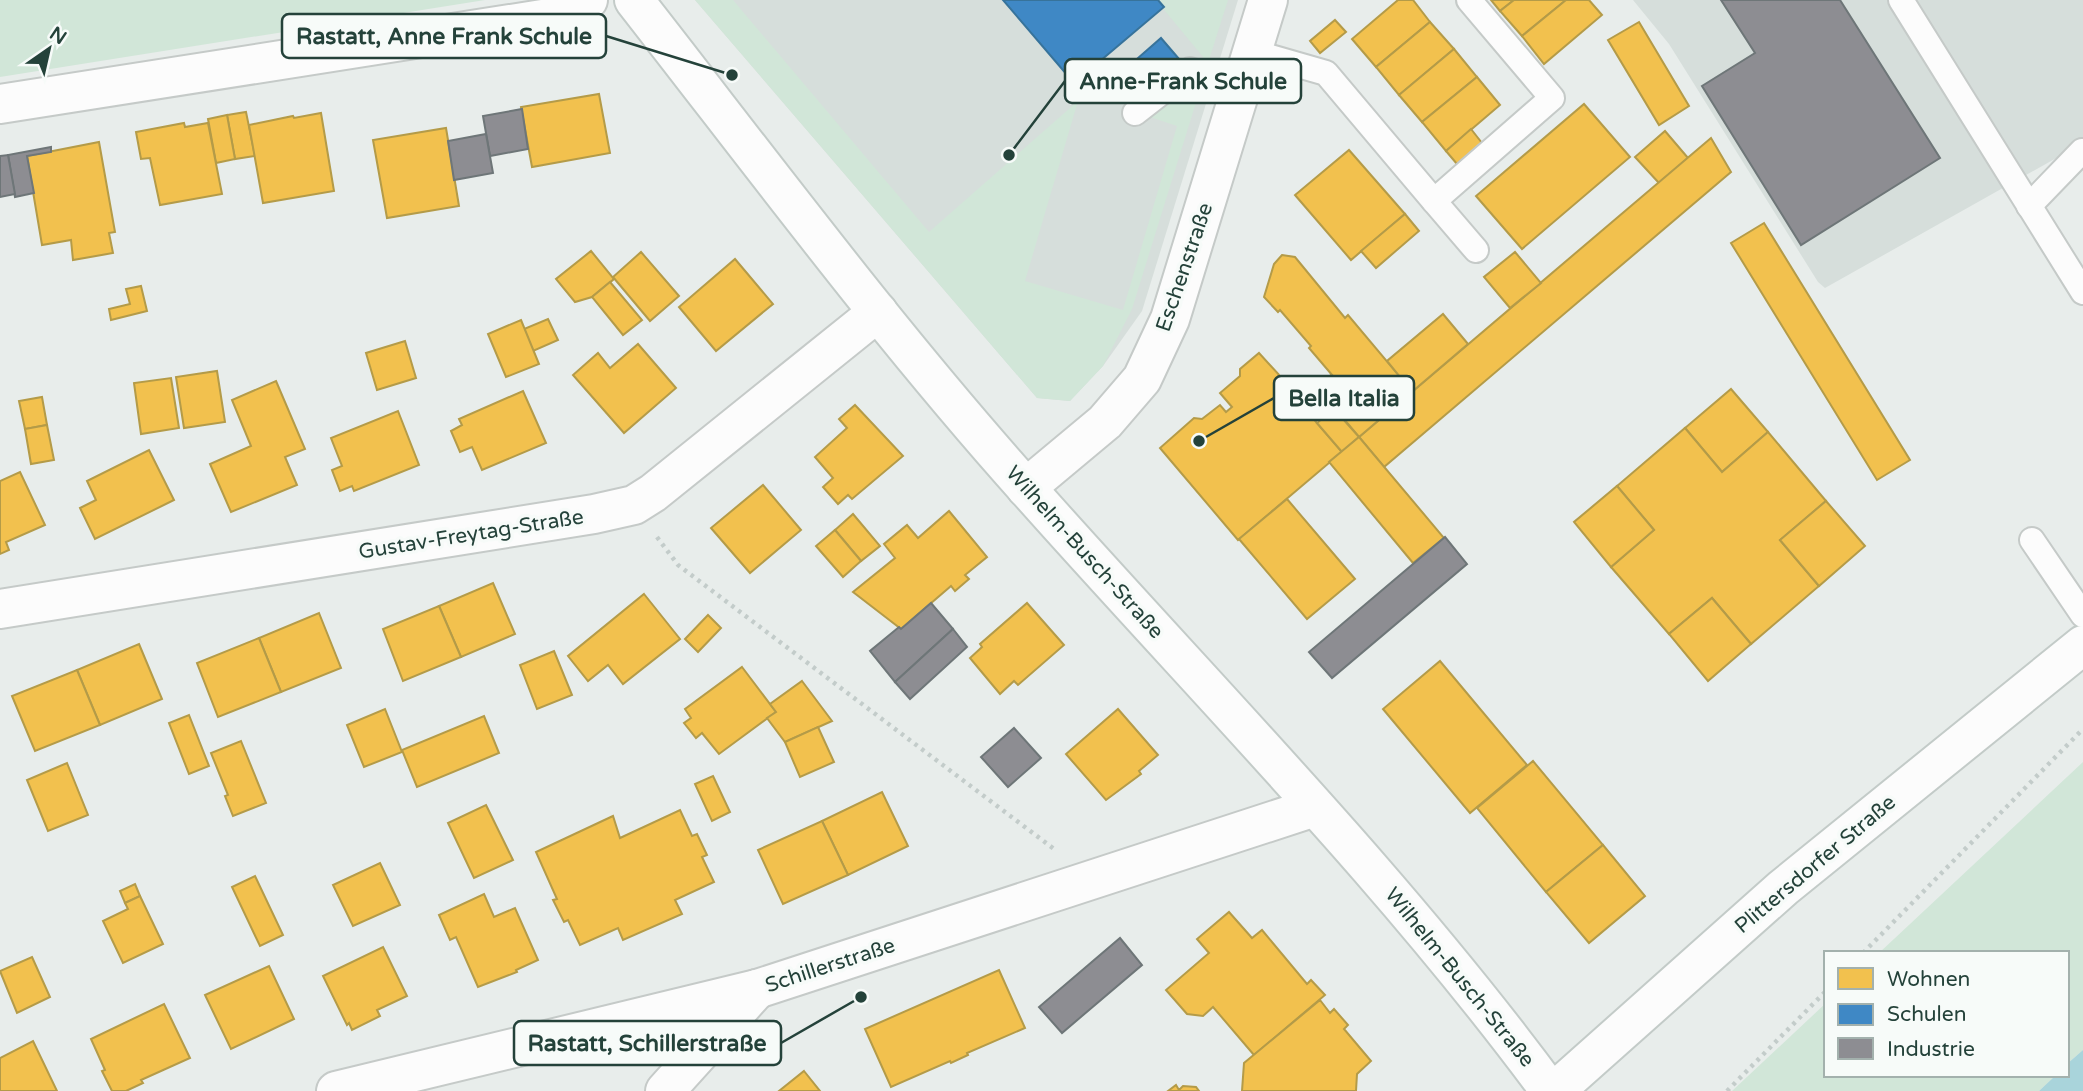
<svg xmlns="http://www.w3.org/2000/svg" width="2083" height="1091" font-family="'Varela Round',sans-serif">
<style>
.built{fill:#d6dedb}
.green{fill:#d1e6d8}
.water{fill:#a9d4db}
.homes{fill:#f2c14e;stroke:#b49b48;stroke-width:2}
.schools{fill:#3f88c5;stroke:#37739b;stroke-width:2}
.industry{fill:#8d8d92;stroke:#6e7678;stroke-width:2}
.lines{fill:none;stroke-linecap:round;stroke-linejoin:round}
.lane-casing{stroke:#c5cac8;stroke-width:28}
.street-casing{stroke:#c5cac8;stroke-width:42}
.secondary-casing{stroke:#c3cbc8;stroke-width:42}
.path{stroke:#c3ccca;stroke-width:4.5;stroke-dasharray:3.5 5;stroke-linecap:butt}
.lane{stroke:#fcfcfc;stroke-width:24}
.street{stroke:#fcfcfc;stroke-width:38}
.secondary{stroke:#fcfcfc;stroke-width:38}
.labels{text-anchor:middle;stroke-width:7;stroke-linejoin:round;paint-order:stroke}
.street-label{font-size:21px;fill:#24423a;stroke:#f7fbf9}
.leader{fill:none;stroke:#24423a;stroke-width:2.5}
.callout-dot{fill:#24423a;stroke:#f7fbf9;stroke-width:2.5}
.callout{fill:#f7fbf9;stroke:#24423a;stroke-width:2.5}
.callout-label{font-size:23px;text-anchor:middle;font-weight:bold;fill:#24423a}
</style>
<rect width="100%" height="100%" fill="#e8edeb"/>
<!-- built -->
<g class="built">
<path d="M695,0H1238L1142,311L1103,366L1070,401L1037,398Z"/>
<path d="M1633,0H2083V143L1825,288L1818,282L1669,44Z"/>
</g>
<!-- green -->
<g class="green">
<path d="M0,0H485L0,77Z"/>
<path d="M695,0H733L929,232L1078,101L1025,281L1123,310L1177,126L1144,115L1176,90L1198,96L1132,309L1103,366L1070,401L1037,398Z"/>
<path d="M1156,0H1228L1208,63Z"/>
<path d="M2083,762V1050L2067,1064V953H1879Z"/>
<path d="M1826,1003V1075H2056L2039,1091H1732Z"/>
</g>
<!-- water -->
<path class="water" d="M2083,1050V1091H2039L2056,1075H2067V1064Z"/>
<!-- homes -->
<g class="homes">
<path d="M1398,0H1413L1430,22L1376,67L1352,39Z"/>
<path d="M1491,0H1514L1500,11Z"/>
<path d="M1514,0H1566L1522,36L1500,11Z"/>
<path d="M1566,0H1589L1602,15L1544,64L1522,36Z"/>
<path d="M1335,20L1346,32L1320,53L1310,41Z"/>
<path d="M1430,22L1454,49L1399,95L1376,67Z"/>
<path d="M1639,22L1689,106L1659,125L1608,40Z"/>
<path d="M1454,49L1477,77L1422,122L1399,95Z"/>
<path d="M1477,77L1500,105L1446,151L1422,122Z"/>
<path d="M599,94L610,153L532,167L521,107Z"/>
<path d="M1584,104L1630,157L1522,249L1476,196Z"/>
<path d="M246,112L255,156L235,159L227,115Z"/>
<path d="M321,113L334,191L263,203L249,125L293,116L294,118Z"/>
<path d="M227,115L235,159L216,163L208,119Z"/>
<path d="M184,123L185,127L208,123L222,194L160,205L150,158L141,159L136,132Z"/>
<path d="M446,128L459,206L387,218L373,140Z"/>
<path d="M1471,129L1482,143L1457,164L1446,151Z"/>
<path d="M1665,131L1688,158L1659,183L1635,157Z"/>
<path d="M1711,138L1731,172L1384,467L1359,437Z"/>
<path d="M99,142L115,232L109,233L113,253L73,260L71,240L42,245L27,156Z"/>
<path d="M1349,150L1405,214L1351,260L1295,195Z"/>
<path d="M1405,214L1419,231L1376,268L1361,251Z"/>
<path d="M1764,223L1910,460L1877,480L1731,243Z"/>
<path d="M591,251L614,279L592,297L575,302L556,279Z"/>
<path d="M641,252L679,296L650,321L613,277Z"/>
<path d="M1515,252L1541,283L1510,308L1484,277Z"/>
<path d="M1282,255L1295,257L1345,318L1348,315L1401,378L1362,410L1309,348L1311,346L1280,310L1278,312L1264,297L1274,264Z"/>
<path d="M735,259L773,304L716,351L679,307Z"/>
<path d="M610,282L642,320L623,335L592,297Z"/>
<path d="M141,286L147,311L111,320L109,309L130,304L126,289Z"/>
<path d="M1443,314L1468,344L1359,437L1317,387L1331,375L1362,410L1401,378L1387,361Z"/>
<path d="M548,319L558,340L533,351L524,329Z"/>
<path d="M521,320L539,364L506,377L488,334Z"/>
<path d="M405,341L416,378L377,390L366,353Z"/>
<path d="M638,344L676,388L624,433L573,375L598,353L610,368Z"/>
<path d="M1259,353L1314,413L1311,416L1342,452L1238,540L1160,448L1194,418L1202,419L1220,405L1226,412L1232,407L1220,393L1240,376V369Z"/>
<path d="M217,371L225,422L184,428L176,377Z"/>
<path d="M171,378L179,428L141,434L134,383Z"/>
<path d="M276,381L305,449L285,457L297,485L231,512L210,464L251,446L232,400Z"/>
<path d="M1731,389L1768,432L1722,472L1685,428Z"/>
<path d="M523,391L546,443L482,470L472,447L460,452L451,431L462,425L459,419Z"/>
<path d="M42,397L47,425L25,429L19,401Z"/>
<path d="M855,405L903,456L852,499L848,495L838,504L823,487L833,478L815,457L847,428L839,419Z"/>
<path d="M1334,409L1359,437L1342,452L1317,423Z"/>
<path d="M398,411L419,465L354,491L352,486L340,491L332,470L342,466L331,438Z"/>
<path d="M47,425L54,460L31,464L25,429Z"/>
<path d="M1685,428L1722,472L1768,432L1826,501L1780,540L1819,586L1751,644L1712,598L1669,634L1611,567L1654,530L1617,486Z"/>
<path d="M1359,437L1444,538L1413,563L1329,462Z"/>
<path d="M149,450L174,500L95,539L80,508L96,500L87,481Z"/>
<path d="M20,472L45,525L6,542L9,550L0,554V481Z"/>
<path d="M763,485L801,530L750,573L711,528Z"/>
<path d="M1617,486L1654,530L1611,567L1574,522Z"/>
<path d="M1287,499L1355,579L1307,619L1239,539Z"/>
<path d="M1826,501L1865,546L1819,586L1780,540Z"/>
<path d="M949,511L987,557L965,575L969,579L955,591L951,586L901,629L853,592L895,558L884,544L907,525L918,538Z"/>
<path d="M853,514L880,546L861,561L835,530Z"/>
<path d="M835,530L861,561L843,577L816,546Z"/>
<path d="M493,583L515,634L461,657L439,606Z"/>
<path d="M644,594L680,639L623,684L608,665L588,681L568,656Z"/>
<path d="M1712,598L1751,644L1708,681L1669,634Z"/>
<path d="M1027,603L1064,645L1018,685L1014,681L1000,694L970,658L982,647L980,644Z"/>
<path d="M439,606L461,657L403,681L383,629Z"/>
<path d="M319,613L341,668L281,692L259,638Z"/>
<path d="M708,615L721,628L698,652L685,639Z"/>
<path d="M259,638L281,692L218,717L197,663Z"/>
<path d="M139,644L162,699L100,725L77,670Z"/>
<path d="M554,651L572,695L537,709L520,665Z"/>
<path d="M1440,661L1527,765L1470,813L1383,709Z"/>
<path d="M742,667L776,712L719,754L702,733L696,738L684,723L691,718L685,709Z"/>
<path d="M77,670L100,725L35,751L12,696Z"/>
<path d="M802,681L832,721L785,742L767,718L776,712L770,704Z"/>
<path d="M385,709L402,752L364,767L347,725Z"/>
<path d="M1118,709L1158,755L1139,771L1141,774L1106,800L1066,754Z"/>
<path d="M189,715L209,766L189,774L169,723Z"/>
<path d="M484,716L499,753L417,787L402,750Z"/>
<path d="M818,727L834,762L800,777L785,742Z"/>
<path d="M241,741L266,803L233,816L225,796L228,795L211,753Z"/>
<path d="M1533,761L1603,845L1546,892L1477,808Z"/>
<path d="M67,763L88,815L48,831L27,780Z"/>
<path d="M713,776L730,812L712,821L695,784Z"/>
<path d="M882,792L908,846L848,875L822,821Z"/>
<path d="M486,805L513,860L474,878L448,823Z"/>
<path d="M680,810L692,836L697,834L707,855L702,857L714,882L675,900L682,914L623,940L618,928L580,945L568,920L564,922L553,900L557,899L536,852L613,816L620,838Z"/>
<path d="M822,821L848,875L783,904L758,850Z"/>
<path d="M1603,845L1645,896L1589,943L1546,892Z"/>
<path d="M380,863L400,905L353,926L333,885Z"/>
<path d="M255,876L283,935L260,946L232,887Z"/>
<path d="M135,884L140,896L125,903L120,891Z"/>
<path d="M484,894L494,917L515,908L538,960L516,970L517,972L478,987L456,937L450,940L439,915Z"/>
<path d="M140,896L163,944L123,963L103,921L128,909L125,903Z"/>
<path d="M1229,912L1252,938L1262,930L1307,984L1311,980L1325,995L1254,1055L1213,1007L1203,1016L1187,1014L1166,990L1209,953L1197,939Z"/>
<path d="M383,947L407,996L377,1010L380,1016L352,1030L349,1023L347,1025L323,976Z"/>
<path d="M32,957L50,997L17,1013L0,971Z"/>
<path d="M269,966L294,1019L231,1049L205,995Z"/>
<path d="M999,970L1025,1028L967,1053L968,1055L951,1063L950,1061L891,1087L865,1029Z"/>
<path d="M1320,1000L1330,1013L1334,1009L1348,1025L1344,1029L1371,1061L1357,1074L1356,1091H1242L1244,1063Z"/>
<path d="M164,1004L190,1058L141,1080L143,1083L126,1091H112L102,1071L105,1070L91,1039Z"/>
<path d="M33,1041L57,1091H0V1058Z"/>
<path d="M804,1071L820,1091H779Z"/>
<path d="M1176,1085L1179,1090L1183,1086L1196,1087L1199,1091H1168Z"/>
</g>
<!-- schools -->
<g class="schools">
<path d="M1003,0H1158L1164,7L1074,83Z"/>
<path d="M1161,38L1185,66L1155,91L1143,77L1150,71L1138,58Z"/>
</g>
<!-- industry -->
<g class="industry">
<path d="M1721,0H1840L1940,158L1801,245L1702,86L1755,53Z"/>
<path d="M522,109L528,149L490,156L483,116Z"/>
<path d="M486,134L493,173L454,180L448,141Z"/>
<path d="M51,147V152L27,156L34,193L15,197L8,155Z"/>
<path d="M8,155L15,194L0,197V156Z"/>
<path d="M1445,537L1467,564L1332,678L1309,652Z"/>
<path d="M931,603L953,629L895,682L870,651L899,627L901,629Z"/>
<path d="M953,629L967,647L910,699L895,682Z"/>
<path d="M1014,728L1041,758L1008,787L981,757Z"/>
<path d="M1120,938L1142,965L1062,1033L1039,1007Z"/>
</g>
<g class="lines">
<defs>
<g id="lane">
<path d="M1901,0L2083,292"/>
<path d="M1253,52L1326,73L1434,201L1552,98L1469,0"/>
<path d="M1135,113L1190,70L1242,87"/>
<path d="M1434,201L1476,250"/>
<path d="M2029,206L2082,151"/>
<path d="M2032,540L2083,615"/>
</g>
<g id="street">
<path d="M0,104L568,15L588,0"/>
<path d="M1026,488L1105,422L1142,379L1170,319L1268,0"/>
<path d="M0,609L594,514L634,505L653,493L878,312"/>
<path d="M336,1091L757,989L1315,807"/>
<path d="M665,1091L757,989"/>
</g>
<g id="secondary">
<path d="M634,0C763,165 889,335 1029,491C1205,689 1393,878 1550,1091"/>
<path d="M1555,1091L1783,888L2083,645"/>
</g>
</defs>
<!-- lane casing -->
<use href="#lane" class="lane-casing"/>
<!-- street casing -->
<use href="#street" class="street-casing"/>
<!-- secondary casing -->
<use href="#secondary" class="secondary-casing"/>
<!-- path -->
<g class="path">
<path d="M657,537L678,565L1054,849"/>
<path d="M1863,953L2083,729"/>
<path d="M1727,1091L1826,991"/>
</g>
<!-- lane -->
<use href="#lane" class="lane"/>
<!-- street -->
<use href="#street" class="street"/>
<!-- secondary -->
<use href="#secondary" class="secondary"/>
</g>
<g class="labels">
<!-- street labels -->
<g class="street-label">
<text transform="translate(1184 267) rotate(-71)" y="7">Eschenstraße</text>
<text transform="translate(471 534) rotate(-9)" y="7">Gustav-Freytag-Straße</text>
<text transform="translate(1085 552) rotate(48)" y="7">Wilhelm-Busch-Straße</text>
<text transform="translate(1815 864) rotate(-40)" y="7">Plittersdorfer Straße</text>
<text transform="translate(830 965) rotate(-18)" y="7">Schillerstraße</text>
<text transform="translate(1460 977) rotate(51)" y="7">Wilhelm-Busch-Straße</text>
</g>
</g>
<!-- callouts -->
<path class="leader" d="M732 75L606 36M1009 155L1065 81M1199 441L1274 398M861 997L781 1043"/>
<g class="callout-dot">
<circle cx="732" cy="75" r="7"/>
<circle cx="1009" cy="155" r="7"/>
<circle cx="1199" cy="441" r="7"/>
<circle cx="861" cy="997" r="7"/>
</g>
<g class="callout">
<rect x="282" y="14" width="324" height="44" rx="7"/>
<rect x="1065" y="59" width="236" height="44" rx="7"/>
<rect x="1274" y="376" width="140" height="44" rx="7"/>
<rect x="514" y="1021" width="267" height="44" rx="7"/>
</g>
<g class="callout-label">
<text x="444" y="44">Rastatt, Anne Frank Schule</text>
<text x="1183" y="89">Anne-Frank Schule</text>
<text x="1344" y="406">Bella Italia</text>
<text x="647" y="1051">Rastatt, Schillerstraße</text>
</g>
<!-- legend -->
<rect x="1824" y="951" width="245" height="126" fill="#f7fbf9" stroke="#a3b1ad" stroke-width="2"/>
<rect x="1838" y="968" width="35" height="21" fill="#f2c14e" stroke="#a3b1ad" stroke-width="2"/>
<text x="1887" y="986" font-size="21" fill="#24423a">Wohnen</text>
<rect x="1838" y="1004" width="35" height="21" fill="#3f88c5" stroke="#a3b1ad" stroke-width="2"/>
<text x="1887" y="1021" font-size="21" fill="#24423a">Schulen</text>
<rect x="1838" y="1038" width="35" height="21" fill="#8d8d92" stroke="#a3b1ad" stroke-width="2"/>
<text x="1887" y="1056" font-size="21" fill="#24423a">Industrie</text>
<!-- north arrow -->
<g transform="translate(49 49) rotate(34)" stroke="#f7fbf9" stroke-width="5" paint-order="stroke">
<path d="M0-5L12 26L0 18L-12 26Z" fill="#24423a"/>
<text y="-10" font-size="19" font-weight="bold" text-anchor="middle" fill="#24423a">N</text>
</g>
</svg>
